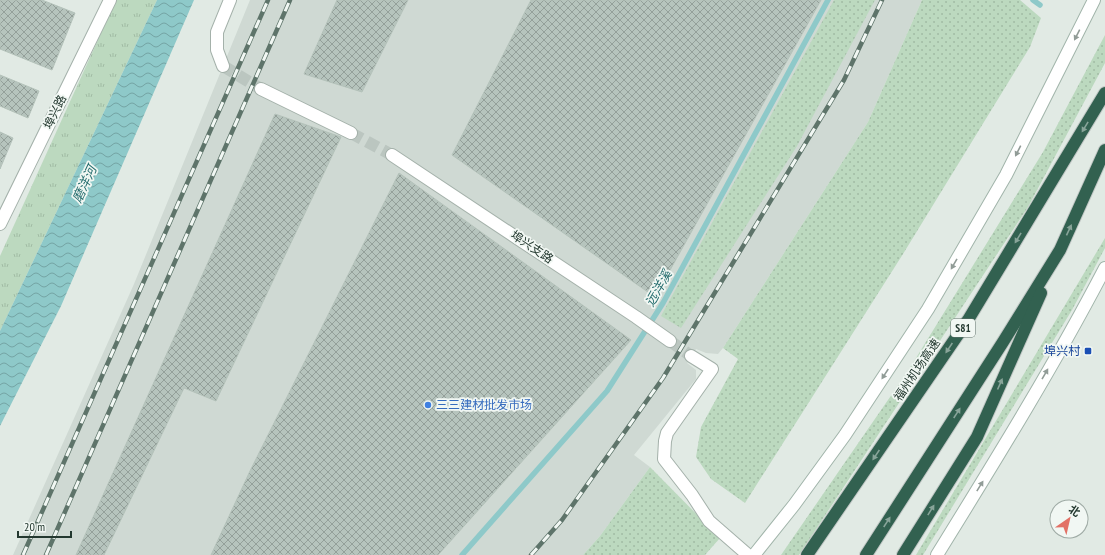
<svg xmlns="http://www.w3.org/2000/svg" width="1105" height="555" font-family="'PT Sans Narrow','Noto Sans SC',sans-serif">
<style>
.built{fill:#cfd9d3}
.grass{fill:url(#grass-dots)}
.park{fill:url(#park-tufts)}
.water{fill:url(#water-waves)}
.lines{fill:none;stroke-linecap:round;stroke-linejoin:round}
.stream{stroke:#8ec9c9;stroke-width:5.5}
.building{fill:url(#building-cross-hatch);stroke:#b4c2ba}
.tertiary-tunnel{stroke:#bbc6c0;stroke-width:12;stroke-dasharray:12 6;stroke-linecap:butt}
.tertiary-casing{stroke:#a4b1aa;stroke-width:14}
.secondary-casing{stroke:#a1b4aa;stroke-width:14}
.motorway-casing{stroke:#c1c7c5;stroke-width:14}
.tertiary{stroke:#fff;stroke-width:12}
.secondary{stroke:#fff;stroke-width:12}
.motorway{stroke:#326150;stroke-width:12}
.rail-casing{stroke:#5e746a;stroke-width:4.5}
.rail{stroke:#f1f7f3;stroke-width:3;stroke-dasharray:9;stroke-linecap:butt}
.oneway{fill:#919c97}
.oneway2{fill:#88a499}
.transit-dot{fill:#1a4fb4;stroke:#f1f7f3;stroke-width:1.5}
.shop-dot{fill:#3f7fe0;stroke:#f1f7f3;stroke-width:1.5}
.labels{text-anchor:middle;stroke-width:3.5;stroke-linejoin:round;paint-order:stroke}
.shield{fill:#f1f7f3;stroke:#61716a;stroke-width:1}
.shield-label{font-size:11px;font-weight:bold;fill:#23382f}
.street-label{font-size:12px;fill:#23382f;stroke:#f1f7f3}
.transit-label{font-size:12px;fill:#164399;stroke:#f1f7f3;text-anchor:end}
.shop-label{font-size:12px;fill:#366cbe;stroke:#f1f7f3;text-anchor:start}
.water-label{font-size:13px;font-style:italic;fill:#246c6d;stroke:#f1f7f3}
</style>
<defs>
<pattern id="grass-dots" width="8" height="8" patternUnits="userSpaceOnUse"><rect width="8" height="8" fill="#bcd9bf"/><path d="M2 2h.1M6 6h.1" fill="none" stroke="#a1bba4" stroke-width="1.8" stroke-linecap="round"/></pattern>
<pattern id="park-tufts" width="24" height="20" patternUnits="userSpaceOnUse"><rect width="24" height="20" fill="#bcd9bf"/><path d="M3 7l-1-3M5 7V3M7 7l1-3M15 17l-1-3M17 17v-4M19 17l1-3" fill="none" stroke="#a1bba4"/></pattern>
<pattern id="water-waves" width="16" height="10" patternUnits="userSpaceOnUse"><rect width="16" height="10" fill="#8ec9c9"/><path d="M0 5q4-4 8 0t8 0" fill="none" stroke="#74a4a4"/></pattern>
<pattern id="building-cross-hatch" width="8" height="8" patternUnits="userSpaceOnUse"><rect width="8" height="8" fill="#b6c4bd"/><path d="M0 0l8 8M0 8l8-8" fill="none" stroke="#94a09a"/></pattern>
</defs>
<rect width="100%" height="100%" fill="#e1eae4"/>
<!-- built -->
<path class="built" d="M250,0H922L868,122L723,348L718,354L706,353L696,349L687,363L696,370V379L634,455L650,467L600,536L583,555H13L134,284Z"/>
<!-- grass -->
<g class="grass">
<path d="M834,0H875L797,146L681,328L661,316Z"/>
<path d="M922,0H1020L1041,18L1030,47L903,254L745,503L711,479L696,457L701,427L738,359L723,348L868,122Z"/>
<path d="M1105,35V63L1028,207L799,555H781L908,371L1043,152Z"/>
<path d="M1105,238V248L1072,310L923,555H916Z"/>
<path d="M650,467L720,538L705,555H583L600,536Z"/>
</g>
<!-- park -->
<path class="park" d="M116,0H157L0,331V256Z"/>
<!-- water -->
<path class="water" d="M157,0H194L61,306L0,426V331Z"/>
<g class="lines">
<!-- stream -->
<g class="stream">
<path d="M1033,0L1040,5"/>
<path d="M462,555L607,391L663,303L828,0"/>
</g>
</g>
<!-- building -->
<g class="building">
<path d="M0,0H42L75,13L52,70L0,49Z"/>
<path d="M337,0H408L362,92L304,74Z"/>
<path d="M531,0H821L655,297L452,155Z"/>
<path d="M0,75L39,91L28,118L0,106Z"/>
<path d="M275,114L341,137L216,401L184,388L104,555H76Z"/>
<path d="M0,132L13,138L0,169Z"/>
<path d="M399,173L631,340L438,555H211L250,471Z"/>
</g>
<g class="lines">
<!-- tertiary-tunnel -->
<g class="tertiary-tunnel">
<path d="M223,66L261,89"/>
<path d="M351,133L392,155"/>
<path d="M670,341L691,356"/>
</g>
<defs>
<g id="tertiary">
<path d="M223,66L217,50V32L230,0"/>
<path d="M261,89L351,133"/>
<path d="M392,155L636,317L670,341"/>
<path d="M0,224L110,0"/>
<path d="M691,356L712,369L667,433L665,441L664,459L692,495L709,521L748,555"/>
</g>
<g id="secondary">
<path d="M754,555L794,505L845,435L928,309L1006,175L1094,0"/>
<path d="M937,555C995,461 1054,366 1105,268"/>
</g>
<g id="motorway">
<path d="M807,555L968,320L1105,93"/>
<path d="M866,555L1003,342L1060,250L1105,150"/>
<path d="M903,555L977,437L1041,293"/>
</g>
</defs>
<!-- tertiary casing -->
<use href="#tertiary" class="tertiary-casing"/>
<!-- secondary casing -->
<use href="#secondary" class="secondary-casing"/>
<!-- motorway casing -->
<use href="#motorway" class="motorway-casing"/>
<!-- tertiary -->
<use href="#tertiary" class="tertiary"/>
<!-- secondary -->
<use href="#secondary" class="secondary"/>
<!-- motorway -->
<use href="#motorway" class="motorway"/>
<defs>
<g id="rail">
<path d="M23,555L268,0"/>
<path d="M46,555L290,0"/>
<path d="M531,555L562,520L663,378L844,80L882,0"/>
</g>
</defs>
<!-- rail casing -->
<use href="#rail" class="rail-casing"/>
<!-- rail -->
<use href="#rail" class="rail"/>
</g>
<!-- one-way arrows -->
<defs><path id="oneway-solid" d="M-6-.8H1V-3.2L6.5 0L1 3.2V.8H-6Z"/></defs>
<g class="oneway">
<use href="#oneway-solid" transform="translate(1077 35) rotate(117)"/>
<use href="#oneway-solid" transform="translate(1018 151) rotate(117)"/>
<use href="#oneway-solid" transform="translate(954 264) rotate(120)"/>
<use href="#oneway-solid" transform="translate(885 374) rotate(123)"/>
<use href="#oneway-solid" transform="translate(1045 374) rotate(-60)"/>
<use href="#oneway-solid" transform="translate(980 486) rotate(-58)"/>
</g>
<g class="oneway2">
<use href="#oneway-solid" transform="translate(1085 127) rotate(121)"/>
<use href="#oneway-solid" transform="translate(1069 230) rotate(-65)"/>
<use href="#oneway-solid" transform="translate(1018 238) rotate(121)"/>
<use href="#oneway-solid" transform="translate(949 348) rotate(124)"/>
<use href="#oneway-solid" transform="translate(1000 384) rotate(-66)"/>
<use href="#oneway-solid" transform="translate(957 413) rotate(-57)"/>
<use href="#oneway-solid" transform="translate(876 455) rotate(124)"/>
<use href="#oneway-solid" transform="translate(931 510) rotate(-58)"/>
<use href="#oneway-solid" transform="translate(887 522) rotate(-57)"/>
</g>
<!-- markers -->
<rect class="transit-dot" x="1084" y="347" width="8" height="8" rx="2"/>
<circle class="shop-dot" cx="428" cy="405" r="4"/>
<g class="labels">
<!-- shield labels -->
<rect class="shield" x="951" y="319" width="24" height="18" rx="3"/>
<g class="shield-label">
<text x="963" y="332">S81</text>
</g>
<!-- street labels -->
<g class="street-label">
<text transform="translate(55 112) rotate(-64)" y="4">埠兴路</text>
<text transform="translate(532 247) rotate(34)" y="4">埠兴支路</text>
<text transform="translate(917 370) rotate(-56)" y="4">福州机场高速</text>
</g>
<!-- transit labels -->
<g class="transit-label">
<text x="1080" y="355">埠兴村</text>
</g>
<!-- shop labels -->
<g class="shop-label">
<text x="436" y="409">三三建材批发市场</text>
</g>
<!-- water labels -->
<g class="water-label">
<text transform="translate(84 184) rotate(-65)" y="5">磨洋河</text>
<text transform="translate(658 288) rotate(-60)" y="5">远洋溪</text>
</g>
</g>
<!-- north arrow -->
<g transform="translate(1069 519) rotate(34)"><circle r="19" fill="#f1f7f3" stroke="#9faba5"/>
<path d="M0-3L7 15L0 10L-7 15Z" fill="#e27166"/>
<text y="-6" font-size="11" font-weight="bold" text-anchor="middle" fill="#23382f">北</text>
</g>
<!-- scale -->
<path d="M18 531v6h53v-6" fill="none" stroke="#23382f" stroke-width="2"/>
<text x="24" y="531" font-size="12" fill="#23382f" stroke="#f1f7f3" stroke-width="3" paint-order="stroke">20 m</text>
</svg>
